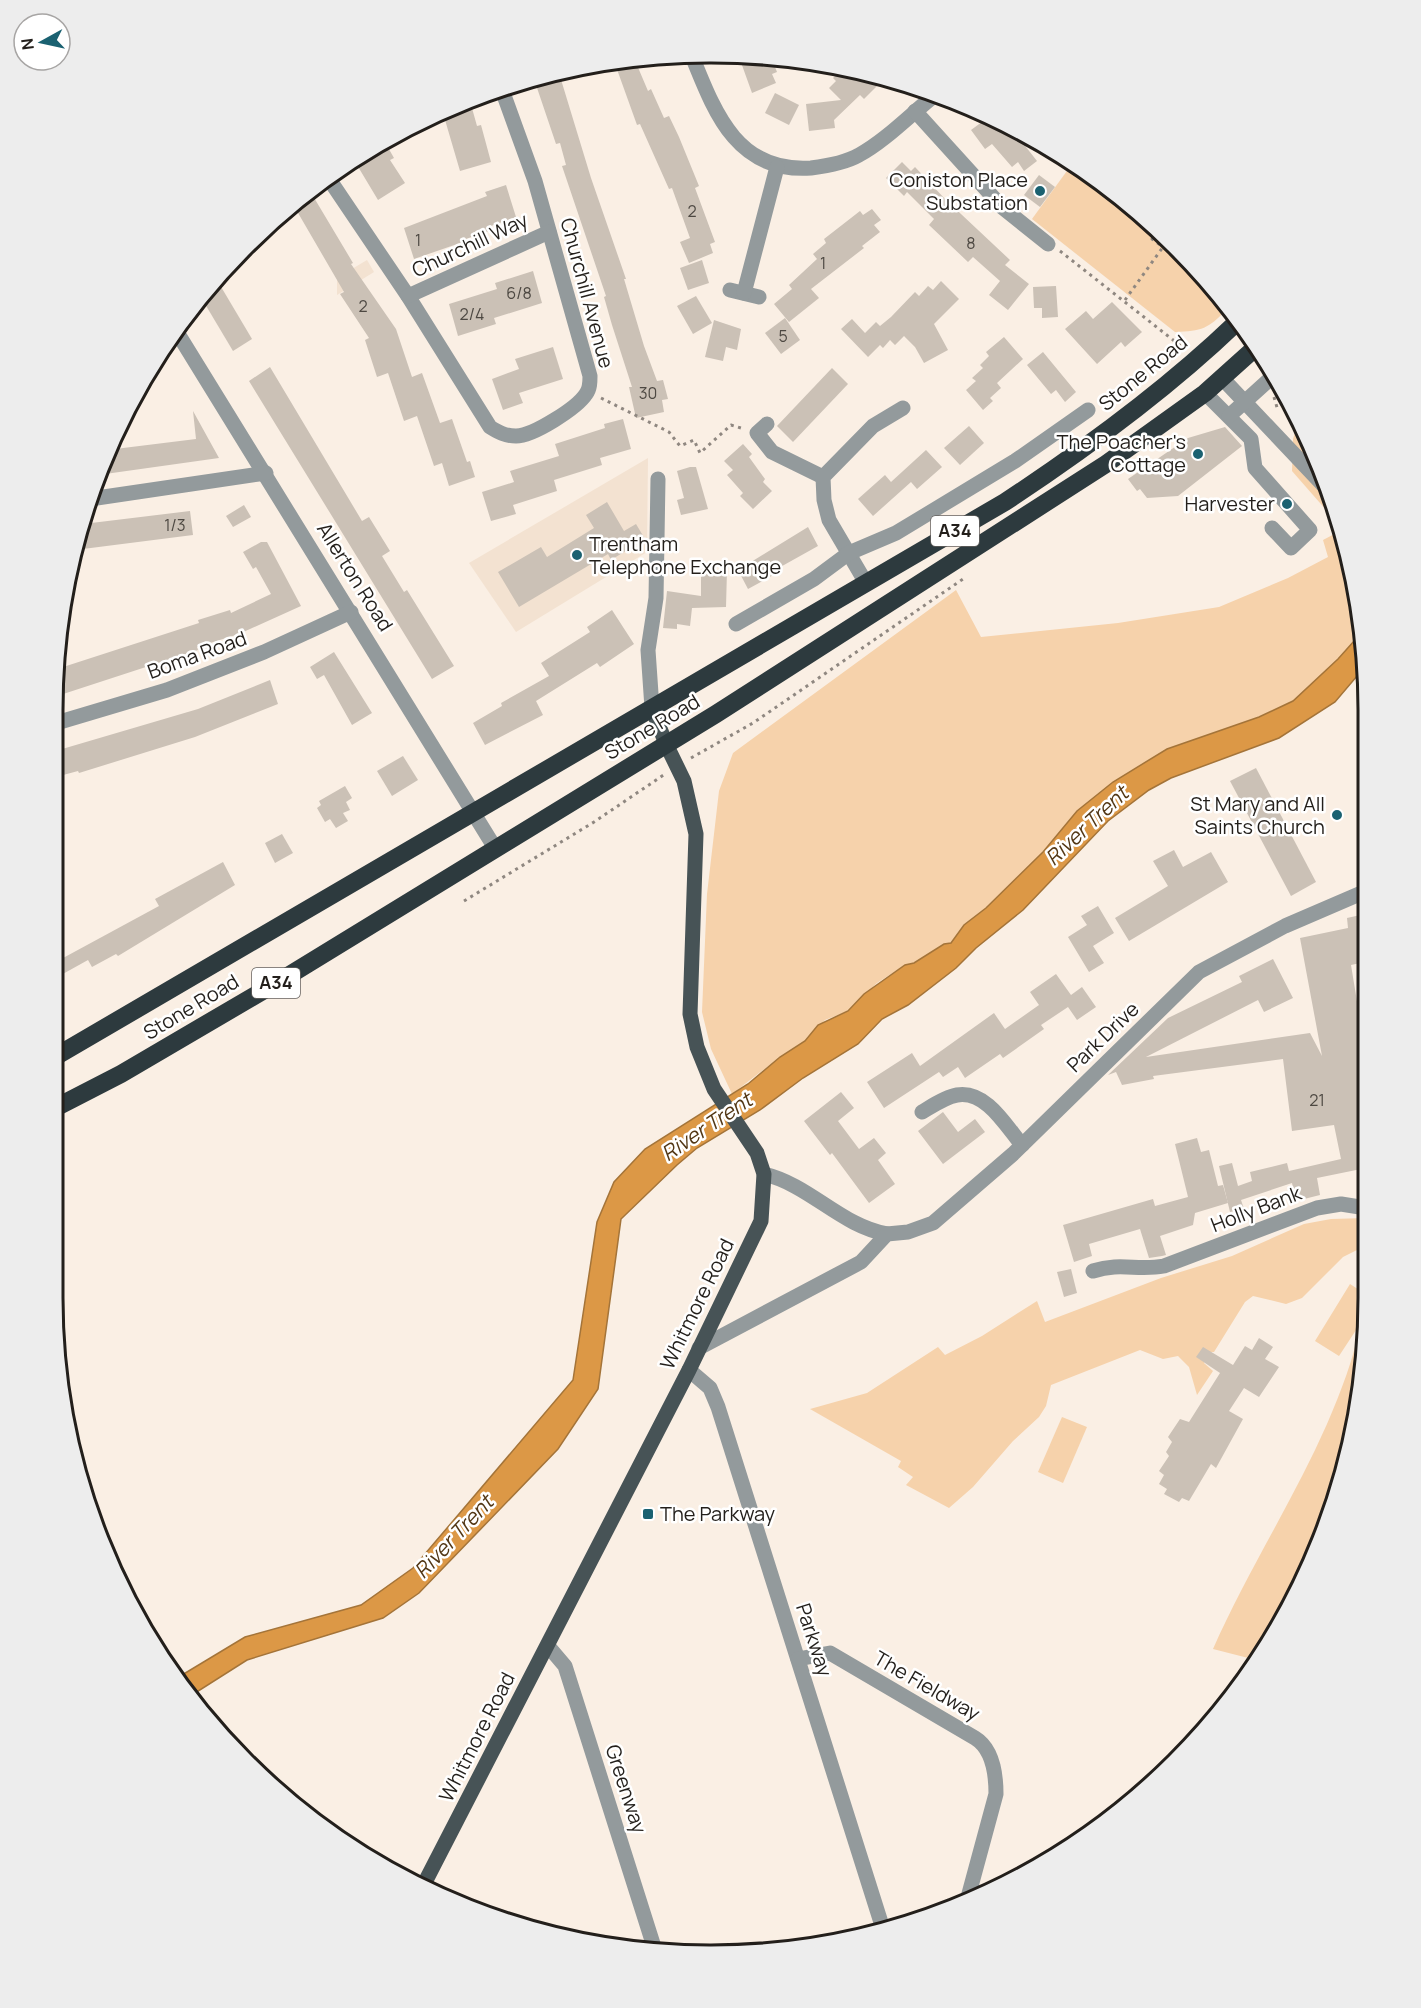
<svg xmlns="http://www.w3.org/2000/svg" width="1421" height="2008" font-family="Manrope,sans-serif">
<style>
.built{fill:#f3e2d1}
.green{fill:#f6d2ab}
.water{fill:#dc9846;stroke:#a47439;stroke-width:1.5}
.building{fill:#cbc1b6}
.lines{fill:none;stroke-linecap:round;stroke-linejoin:round}
.path{stroke:#8f8780;stroke-width:3;stroke-dasharray:3 4.5;stroke-linecap:butt}
.minor{stroke:#939a9c;stroke-width:15}
.major{stroke:#475356;stroke-width:15}
.highway{stroke:#2d3a3e;stroke-width:18}
.poi-dot{fill:#1a6171;stroke:#fff;stroke-width:2}
.labels{text-anchor:middle;stroke-width:5;stroke-linejoin:round;paint-order:stroke}
.number-label{font-size:16px;fill:#4d4842}
.shield{fill:#fff;stroke:#65625f;stroke-width:1.5}
.shield-label{font-size:18px;font-weight:bold;fill:#231f1b}
.poi-label{font-size:20px;fill:#231f1b;stroke:#fff;text-anchor:end}
.street-label{font-size:20px;fill:#231f1b;stroke:#fff}
.water-label{font-size:21px;font-style:italic;fill:#533715;stroke:#fff}
.rim{fill:none;stroke:#231f1b;stroke-width:3}
</style>
<rect width="100%" height="100%" fill="#faefe4"/>
<!-- built -->
<g class="built">
<path d="M367,260L374,272L337,295V278Z"/>
<path d="M648,458L647,552L516,632L469,563Z"/>
</g>
<!-- green -->
<g class="green">
<path d="M1072,164C1131,201 1188,252 1227,309C1208,329 1202,331 1175,332L1032,219Z"/>
<path d="M1300,418L1301,420L1341,527L1292,471L1293,439Z"/>
<path d="M1342,530L1363,631L1338,659L1293,701L1259,717L1167,749L1113,782L1077,811L1043,852L986,908L964,925L951,943L944,944L914,963L905,965L877,983L848,1011L825,1020L805,1041L780,1057L732,1094L711,1049L702,1012L707,894L719,791L733,753L956,590L981,637L1118,623L1219,607L1288,578L1328,557L1323,540Z"/>
<path d="M1366,1218L1367,1245L1343,1257L1302,1298L1286,1304L1253,1296L1245,1302L1214,1352H1208L1204,1363L1213,1371L1197,1395L1189,1367L1178,1356L1163,1359L1140,1350L1051,1385L1046,1406L1039,1417L1013,1441L973,1487L949,1508L906,1485L913,1477L898,1467L901,1461L810,1409L867,1393L938,1347L945,1355L982,1336L1037,1301L1045,1322L1161,1278L1232,1256L1304,1224L1331,1219Z"/>
<path d="M1350,1284L1367,1295V1340L1346,1467L1301,1588L1256,1660L1213,1649C1247,1572 1293,1501 1327,1424C1341,1391 1354,1359 1360,1324L1339,1356L1315,1341Z"/>
<path d="M1062,1417L1087,1427L1063,1483L1038,1472Z"/>
</g>
<!-- water -->
<path class="water" d="M1363,631V669L1335,702L1279,738L1171,778L1149,790L1108,821L1023,910L976,948L956,968L908,1005L882,1019L858,1044L803,1078L760,1110L697,1148L677,1165L621,1219L598,1389L558,1449L419,1593L383,1618L247,1660L192,1695L177,1678L245,1637L361,1605L413,1568L573,1380L597,1222L614,1182L645,1149L748,1084L780,1057L805,1041L818,1025L848,1011L864,994L905,965L914,963L944,944L951,943L964,925L986,908L1043,852L1077,811L1113,782L1167,749L1259,717L1293,701L1338,659Z"/>
<!-- building -->
<g class="building">
<path d="M738,54L771,57L777,72L772,74L776,83L752,93Z"/>
<path d="M634,58L648,91L651,89L664,118L669,116L679,137L699,186L695,188L715,242L710,244L713,253L689,263L680,242L690,238L672,188L669,189L640,124L637,125L614,61Z"/>
<path d="M842,69L886,77L864,99L860,95L834,120L835,128L809,131L806,104L841,100L829,88L836,81L833,78Z"/>
<path d="M559,73L591,178L626,279H624L644,346L657,381L663,380L668,399L662,400L664,412L636,418L629,387H632L612,325L604,297L606,296L562,166L566,165L560,143L556,144L534,79Z"/>
<path d="M775,93L799,105L789,125L765,113Z"/>
<path d="M470,101L477,126L481,125L491,162L460,171L443,113Z"/>
<path d="M990,116L1008,124L1037,161L1024,171L1018,162L1012,167L992,144L985,149L971,130Z"/>
<path d="M380,142L382,146L386,144L394,158L390,160L405,183L378,200L354,160Z"/>
<path d="M902,162L911,171L915,167L945,199L1010,260L1005,265L1029,284L1008,310L989,295L1000,281L973,257L968,262L929,225L934,219L907,192L904,196L886,178Z"/>
<path d="M1039,175L1055,187L1040,207L1024,195Z"/>
<path d="M506,185L516,217L488,227L489,231L463,240V242L414,259L404,228L487,196L485,192Z"/>
<path d="M313,196L353,263L351,264L396,329L412,377L422,373L440,423L452,419L467,462L470,461L475,477L449,486L442,463L434,466L417,416L404,421L388,373L377,377L365,340L369,338L340,294L344,292L294,206Z"/>
<path d="M872,209L881,220L874,225L880,232L862,246L864,248L811,289L819,298L789,322L774,304L792,289L789,285L817,259L813,254L826,243L824,239L860,211L863,215Z"/>
<path d="M702,260L709,283L688,290L680,268Z"/>
<path d="M533,271L542,303L494,318L496,324L458,336L449,304L497,289L495,283Z"/>
<path d="M217,280L252,339L233,351L202,299V295Z"/>
<path d="M941,281L959,299L934,324L948,350L924,363L915,347L904,336L895,345L890,340L883,348L880,345L868,357L841,329L852,319L865,333L876,322L880,326L891,317L915,292L919,296L928,286L933,290Z"/>
<path d="M1056,286L1058,317L1042,318V308H1034L1033,287Z"/>
<path d="M696,296L712,323L693,334L677,306Z"/>
<path d="M1112,302L1142,332L1125,347L1121,342L1097,364L1065,329L1086,311L1093,319Z"/>
<path d="M785,318L800,340L781,354L765,333Z"/>
<path d="M714,320L741,329L737,350L726,347L723,361L705,357Z"/>
<path d="M1004,337L1023,359L997,383L1001,388L990,398L993,401L983,410L966,390L976,381L972,378L983,368L980,365L989,356L986,352Z"/>
<path d="M553,347L563,379L519,393L523,403L503,410L492,379L519,369L515,359Z"/>
<path d="M1043,352L1076,392L1065,402L1056,390L1051,394L1027,365Z"/>
<path d="M270,367L362,521L369,517L390,551L382,556L404,592L407,590L454,666L432,679L249,381Z"/>
<path d="M832,368L848,384L793,442L777,426Z"/>
<path d="M193,411L219,458L98,475L107,450L196,439Z"/>
<path d="M623,419L631,449L600,458L602,465L554,480L557,491L513,505L516,514L491,521L482,492L514,482L510,471L559,456L555,444L605,428L604,424Z"/>
<path d="M969,426L984,443L960,465L944,448Z"/>
<path d="M1225,427L1242,446L1178,496L1147,498L1140,489L1137,491L1128,479L1188,438Z"/>
<path d="M743,444L752,454L749,457L765,479L763,482L772,491L753,509L740,496L743,493L727,475L733,470L724,461Z"/>
<path d="M926,450L942,467L917,489L911,482L873,516L858,499L885,475L891,482Z"/>
<path d="M690,467H696L708,509L681,515L677,500L684,498L677,471Z"/>
<path d="M607,502L624,531L636,524L645,539L611,560L608,554L519,607L498,572L541,547L547,557L594,528L586,515Z"/>
<path d="M244,505L251,517L233,527L226,516Z"/>
<path d="M190,511L193,535L75,550L83,524Z"/>
<path d="M808,527L818,546L775,570L777,573L748,589L738,570Z"/>
<path d="M261,542H267L301,606L239,634L197,647L198,650L54,697L57,669L199,623L198,620L230,610L231,613L271,594L256,567L253,569L243,552Z"/>
<path d="M727,570L726,607L692,608L690,626L677,624V629L663,628L667,591L701,596V571Z"/>
<path d="M612,610L634,644L600,667L597,663L536,701L543,715L485,745L473,723L502,706L501,703L549,676L541,663L590,632L587,627Z"/>
<path d="M334,652L372,713L352,725L324,675L317,679L310,667Z"/>
<path d="M270,680L278,704L195,737L79,773L78,771L52,778V752L198,709Z"/>
<path d="M403,756L418,780L392,796L377,771Z"/>
<path d="M1256,768L1316,882L1291,896L1230,781Z"/>
<path d="M345,786L352,798L346,802L350,810L343,813L348,821L336,828L330,819L325,822L317,808L321,805L319,801Z"/>
<path d="M282,834L293,853L275,863L265,843Z"/>
<path d="M1174,850L1183,867L1211,852L1228,882L1129,941L1115,918L1168,886L1153,861Z"/>
<path d="M223,862L235,885L118,956L116,954L92,967L88,960L52,980V964L159,906L155,899Z"/>
<path d="M1098,906L1114,933L1093,946L1104,963L1089,972L1068,937L1087,925L1081,916Z"/>
<path d="M1365,914V962L1351,965L1365,1050L1366,1168L1317,1178L1320,1195L1296,1201L1292,1183L1241,1200L1244,1209L1230,1212L1219,1166L1232,1163L1238,1186L1252,1181L1250,1172L1287,1163L1289,1171L1341,1159L1334,1125L1292,1131L1283,1059L1153,1076L1154,1079L1122,1085L1116,1072L1108,1075L1168,1018L1242,982L1239,976L1273,959L1293,998L1264,1012L1258,1000L1146,1057L1310,1033L1322,1056L1300,938L1348,928L1347,918Z"/>
<path d="M1056,974L1071,995L1082,987L1096,1007L1077,1020L1068,1007L1041,1025L1044,1029L1003,1058L1000,1054L965,1078L958,1067L943,1077L939,1072L884,1108L867,1082L912,1053L920,1066L994,1013L1005,1029L1039,1005L1030,992Z"/>
<path d="M841,1092L854,1108L838,1121L859,1149L874,1138L886,1153L878,1160L895,1184L869,1203L832,1153L830,1155L804,1121Z"/>
<path d="M943,1112L958,1132L975,1119L985,1132L943,1164L918,1131Z"/>
<path d="M1197,1138L1201,1152L1209,1150L1218,1186L1223,1185L1228,1203L1195,1213L1193,1225L1160,1236L1166,1255L1162,1256L1149,1258L1140,1229L1089,1244L1092,1256L1074,1262L1063,1225L1153,1199L1155,1206L1188,1197L1175,1144Z"/>
<path d="M1071,1269L1077,1293L1064,1297L1057,1272Z"/>
<path d="M1259,1338L1273,1347L1265,1359L1279,1367L1259,1397L1244,1388L1229,1411L1243,1419L1216,1468L1211,1464L1189,1501L1182,1498L1179,1502L1164,1494L1167,1489L1159,1484L1164,1475L1159,1471L1169,1456L1166,1452L1172,1442L1168,1437L1180,1419L1189,1422L1220,1373L1196,1357L1203,1347L1233,1365L1245,1346L1252,1350Z"/>
</g>
<g class="lines">
<!-- path -->
<g class="path">
<path d="M1157,232L1152,239L1187,264L1188,261"/>
<path d="M1060,251L1182,347"/>
<path d="M1125,300L1163,247"/>
<path d="M1274,397L1278,411"/>
<path d="M601,398L669,432L680,446L694,440L700,453L731,425L744,429"/>
<path d="M691,758L753,723L963,579"/>
<path d="M464,901L594,822L665,774"/>
</g>
<!-- minor -->
<g class="minor">
<path d="M692,56C715,113 737,173 811,168C827,166 845,163 859,155C885,141 911,114 935,95"/>
<path d="M915,111L1003,208L1048,244"/>
<path d="M329,179L408,296L490,427C498,432 505,436 516,436C533,436 577,408 586,394C590,389 590,382 590,376L535,181L501,87"/>
<path d="M730,290L759,297"/>
<path d="M744,293L777,167"/>
<path d="M408,296L549,232"/>
<path d="M175,329L495,848"/>
<path d="M1222,378L1327,489"/>
<path d="M1205,393L1251,439L1255,468L1310,530L1291,548L1272,528"/>
<path d="M1229,416L1272,377"/>
<path d="M767,424L757,433L772,452L823,477"/>
<path d="M90,499L266,473"/>
<path d="M866,583L829,520L824,500L823,477L873,426L903,408"/>
<path d="M736,624L814,579L849,553L896,533L1015,461L1088,410"/>
<path d="M652,708L648,650L656,598L658,479"/>
<path d="M53,724L167,690L264,652L351,612"/>
<path d="M922,1112C932,1106 945,1097 957,1095C986,1090 1006,1126 1022,1145"/>
<path d="M764,1174C810,1185 841,1226 887,1234"/>
<path d="M1093,1271C1121,1262 1137,1271 1164,1266L1317,1208L1341,1204L1366,1208"/>
<path d="M699,1348L861,1262L887,1234L908,1232L933,1223L1013,1154L1199,972L1285,926L1364,892"/>
<path d="M689,1370L710,1388L718,1407L884,1932"/>
<path d="M548,1646L565,1666L655,1950"/>
<path d="M798,1659L830,1653L975,1738C993,1749 996,1775 996,1794L967,1901"/>
</g>
<!-- major -->
<path class="major" d="M423,1886L689,1370L761,1221L764,1174L757,1153L714,1089L697,1047L690,1014L696,834L684,781L666,744L652,708"/>
<!-- highway -->
<g class="highway">
<path d="M53,1058L1005,502C1087,448 1165,391 1236,323"/>
<path d="M53,1109L121,1074L283,979L716,714L1106,464L1205,393L1254,349"/>
</g>
</g>
<!-- markers -->
<g class="poi-dot">
<circle cx="1040" cy="191" r="6"/>
<circle cx="1198" cy="454" r="6"/>
<circle cx="1287" cy="504" r="6"/>
<circle cx="577" cy="555" r="6"/>
<circle cx="1337" cy="815" r="6"/>
<rect x="642" y="1508" width="12" height="12" rx="3"/>
</g>
<g class="labels">
<!-- number labels -->
<g class="number-label">
<text x="692" y="217">2</text>
<text x="418" y="246">1</text>
<text x="971" y="249">8</text>
<text x="823" y="269">1</text>
<text x="519" y="299">6/8</text>
<text x="363" y="312">2</text>
<text x="472" y="320">2/4</text>
<text x="783" y="342">5</text>
<text x="648" y="399">30</text>
<text x="175" y="531">1/3</text>
<text x="1317" y="1106">21</text>
</g>
<!-- shield labels -->
<g class="shield">
<rect x="931" y="516" width="48" height="30" rx="4.5"/>
<rect x="252" y="968" width="48" height="30" rx="4.5"/>
</g>
<g class="shield-label">
<text x="955" y="537">A34</text>
<text x="276" y="989">A34</text>
</g>
<!-- poi labels -->
<g class="poi-label">
<text x="1028" y="187">Coniston Place<tspan x="1028" dy="23">Substation</tspan></text>
<text x="1186" y="449">The Poacher's<tspan x="1186" dy="23">Cottage</tspan></text>
<text x="1275" y="511">Harvester</text>
<text x="589" y="551" text-anchor="start">Trentham<tspan x="589" dy="23">Telephone Exchange</tspan></text>
<text x="1325" y="811">St Mary and All<tspan x="1325" dy="23">Saints Church</tspan></text>
<text x="660" y="1521" text-anchor="start">The Parkway</text>
</g>
<!-- street labels -->
<g class="street-label">
<text transform="translate(470 245) rotate(-25)" y="7">Churchill Way</text>
<text transform="translate(587 293) rotate(75)" y="7">Churchill Avenue</text>
<text transform="translate(1143 373) rotate(-39)" y="7">Stone Road</text>
<text transform="translate(355 577) rotate(58)" y="7">Allerton Road</text>
<text transform="translate(197 655) rotate(-20)" y="7">Boma Road</text>
<text transform="translate(652 727) rotate(-31)" y="7">Stone Road</text>
<text transform="translate(191 1007) rotate(-31)" y="7">Stone Road</text>
<text transform="translate(1103 1037) rotate(-44)" y="7">Park Drive</text>
<text transform="translate(1256 1209) rotate(-21)" y="7">Holly Bank</text>
<text transform="translate(697 1304) rotate(-64)" y="7">Whitmore Road</text>
<text transform="translate(814 1640) rotate(72)" y="7">Parkway</text>
<text transform="translate(927 1686) rotate(30)" y="7">The Fieldway</text>
<text transform="translate(477 1737) rotate(-63)" y="7">Whitmore Road</text>
<text transform="translate(626 1789) rotate(72)" y="7">Greenway</text>
</g>
<!-- water labels -->
<g class="water-label">
<text transform="translate(1087 826) rotate(-43)" y="7">River Trent</text>
<text transform="translate(707 1127) rotate(-34)" y="7">River Trent</text>
<text transform="translate(454 1537) rotate(-47)" y="7">River Trent</text>
</g>
</g>
<!-- crop -->
<path d="M0 0H1421V2008H0ZM710 63H711A647 647 0 0 1 1358 710V1298A647 647 0 0 1 711 1945H710A647 647 0 0 1 63 1298V710A647 647 0 0 1 710 63Z" fill="#ededed" fill-rule="evenodd"/>
<path class="rim" d="M710 63H711A647 647 0 0 1 1358 710V1298A647 647 0 0 1 711 1945H710A647 647 0 0 1 63 1298V710A647 647 0 0 1 710 63Z"/>
<!-- north arrow -->
<g transform="translate(42 42) rotate(262)"><circle r="28" fill="#ffffff" stroke="#a7a5a4" stroke-width="1.5"/>
<path d="M0-4.5L10 22L0 15L-10 22Z" fill="#1a6171"/>
<text y="-9" font-size="16" font-weight="bold" text-anchor="middle" fill="#231f1b">N</text>
</g>
</svg>
